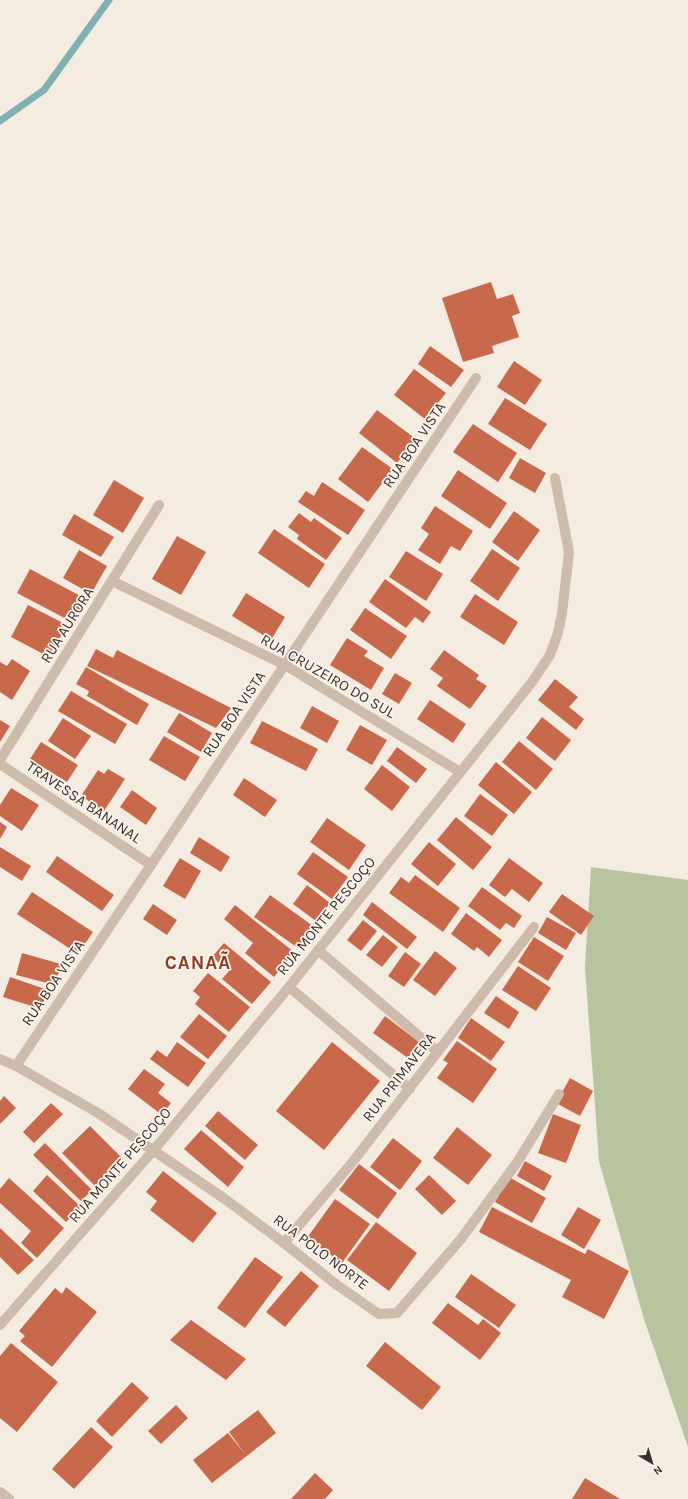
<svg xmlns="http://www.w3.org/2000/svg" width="688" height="1499" font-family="Karla,sans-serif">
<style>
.green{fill:#b8c4a0}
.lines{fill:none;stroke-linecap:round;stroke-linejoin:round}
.stream{stroke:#7fb0b2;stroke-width:7}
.building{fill:#c8694b}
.street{stroke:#cdbbac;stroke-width:10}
.labels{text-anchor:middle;stroke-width:3.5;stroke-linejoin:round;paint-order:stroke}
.street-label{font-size:15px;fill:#3b302b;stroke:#fbf5ee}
.district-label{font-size:19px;font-weight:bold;letter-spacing:1px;fill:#8c3b22;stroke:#fbf5ee}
</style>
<rect width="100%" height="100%" fill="#f4ebe1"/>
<!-- green -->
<path class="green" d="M591,867L688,880V1447L644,1319L599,1161L585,967Z"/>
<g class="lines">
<!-- stream -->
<path class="stream" d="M0,121L44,90L109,0"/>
</g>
<!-- building -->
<g class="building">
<path d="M491,282L497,299L513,294L520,313L512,316L519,337L492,346L494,353L463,362L442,298Z"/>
<path d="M430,346L464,370L451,387L418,364Z"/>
<path d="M514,361L542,380L525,405L497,387Z"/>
<path d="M414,369L446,393L425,419L394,395Z"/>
<path d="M505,398L547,424L530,450L488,424Z"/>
<path d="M377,410L416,439L397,463L359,433Z"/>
<path d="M473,424L517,453L498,482L453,452Z"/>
<path d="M362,447L393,469L368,502L338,479Z"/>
<path d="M520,458L546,473L535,493L509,478Z"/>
<path d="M458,470L507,503L490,529L441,496Z"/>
<path d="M114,480L144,498L123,533L93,515Z"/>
<path d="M322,482L365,510L348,535L298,502L306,491L314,496Z"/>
<path d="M435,506L473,531L460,551L451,546L440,564L418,550L429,534L421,528Z"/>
<path d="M514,511L540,530L518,561L492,542Z"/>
<path d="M299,513L311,522L314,518L342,538L326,560L297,539L299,535L288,527Z"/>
<path d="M74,514L114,537L101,557L62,535Z"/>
<path d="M274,529L325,564L309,588L258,553Z"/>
<path d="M177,536L206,552L181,595L152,579Z"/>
<path d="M492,549L520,568L498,601L470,581Z"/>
<path d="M79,550L107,566L91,594L63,578Z"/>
<path d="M406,551L443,574L426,601L389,577Z"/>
<path d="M30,569L86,599L74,623L17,593Z"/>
<path d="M385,579L431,612L423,623L415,617L406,628L369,602Z"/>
<path d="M246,593L285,617L271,640L232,616Z"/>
<path d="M475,594L518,622L504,645L460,617Z"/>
<path d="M28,605L67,625L49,657L11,637Z"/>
<path d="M365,608L407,636L391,659L350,630Z"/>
<path d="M347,638L368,651L364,656L384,668L371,690L330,665Z"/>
<path d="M96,649L113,658L117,650L231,708L216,728L87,666Z"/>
<path d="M444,650L479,675L476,679L487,686L470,709L437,686L443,678L430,669Z"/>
<path d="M12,659L30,671L12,700L0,692V662L7,666Z"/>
<path d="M86,667L149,704L137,725L87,696L89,691L76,684Z"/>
<path d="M395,673L412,683L399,704L382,694Z"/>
<path d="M555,679L578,697L569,707L584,719L576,730L538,700Z"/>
<path d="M71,691L127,724L115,744L58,711Z"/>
<path d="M430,700L466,724L453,743L417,719Z"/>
<path d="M312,706L339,721L327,743L300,728Z"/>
<path d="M179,713L212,733L201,752L167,732Z"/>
<path d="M542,717L571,740L555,761L526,738Z"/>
<path d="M63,718L91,736L75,759L48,741Z"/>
<path d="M0,720L10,726L0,742Z"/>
<path d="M262,721L318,749L306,771L250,743Z"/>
<path d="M360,725L387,740L372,765L346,750Z"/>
<path d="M164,736L200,757L185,781L149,760Z"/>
<path d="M519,741L553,769L536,790L502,762Z"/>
<path d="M41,742L78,765L67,782L30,759Z"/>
<path d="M397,747L427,769L416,783L387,761Z"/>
<path d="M496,762L532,792L514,814L478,785Z"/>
<path d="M382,765L410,787L392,811L364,789Z"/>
<path d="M108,769L125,779L104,811L81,796L98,770L104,774Z"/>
<path d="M244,778L277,800L265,817L233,795Z"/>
<path d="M11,788L39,805L22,831L0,816V805Z"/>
<path d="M132,790L157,808L146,825L120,807Z"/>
<path d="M480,794L508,815L492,836L464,816Z"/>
<path d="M456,817L492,847L473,870L437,840Z"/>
<path d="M327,818L366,845L349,870L310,842Z"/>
<path d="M0,822L7,827L0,839Z"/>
<path d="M199,837L230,857L221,872L190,853Z"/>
<path d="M429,842L456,864L438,886L411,864Z"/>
<path d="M0,847L31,866L22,881L0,867Z"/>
<path d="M313,852L348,877L332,899L297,874Z"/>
<path d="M57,856L114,895L102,911L46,872Z"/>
<path d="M180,858L201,871L185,899L163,886Z"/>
<path d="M509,858L543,883L529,902L512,889L505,897L489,885Z"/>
<path d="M415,875L460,908L443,932L389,893L401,877L409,883Z"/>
<path d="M307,885L330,903L316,921L293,904Z"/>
<path d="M482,887L522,916L514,928L506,923L500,930L468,906Z"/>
<path d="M32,892L93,932L78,954L17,914Z"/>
<path d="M562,894L594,916L581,935L549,912Z"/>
<path d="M270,895L313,926L298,948L254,917Z"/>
<path d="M372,902L417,937L407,949L363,915Z"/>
<path d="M153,904L177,920L167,935L143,919Z"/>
<path d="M235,905L294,952L274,977L245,953L253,943L224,919Z"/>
<path d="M466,913L502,940L489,957L477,947L474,951L451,934Z"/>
<path d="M547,917L576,933L566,950L538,933Z"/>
<path d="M363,920L377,931L361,951L347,940Z"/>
<path d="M383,935L398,947L382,967L366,955Z"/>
<path d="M534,937L564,956L548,981L518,962Z"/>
<path d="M224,943L271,982L252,1004L222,979L229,971L212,957Z"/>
<path d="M435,951L457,968L435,996L413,980Z"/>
<path d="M405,952L421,964L404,987L388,976Z"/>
<path d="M22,953L61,964L55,985L16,975Z"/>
<path d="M518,966L551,988L536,1011L502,990Z"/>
<path d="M208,973L250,1007L229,1032L195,1004L200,997L193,991Z"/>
<path d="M10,977L48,990L41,1009L3,997Z"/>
<path d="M496,996L519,1012L509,1029L484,1013Z"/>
<path d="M199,1014L227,1036L208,1059L180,1037Z"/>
<path d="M385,1016L419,1042L408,1058L373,1033Z"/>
<path d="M471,1018L505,1042L491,1061L458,1038Z"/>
<path d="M457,1041L497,1069L473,1103L437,1078L448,1063L443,1060Z"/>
<path d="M177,1042L206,1063L188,1087L150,1059L157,1050L167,1057Z"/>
<path d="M332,1042L380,1081L324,1150L276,1111Z"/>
<path d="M144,1069L165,1084L158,1093L171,1103L162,1115L128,1089Z"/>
<path d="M570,1078L593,1091L580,1116L556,1103Z"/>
<path d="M4,1096L16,1108L0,1124V1101Z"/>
<path d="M51,1103L63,1114L34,1143L23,1132Z"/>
<path d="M218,1111L258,1145L245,1160L205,1126Z"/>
<path d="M553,1114L581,1125L566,1163L538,1153Z"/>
<path d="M90,1126L124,1160L96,1187L62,1153Z"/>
<path d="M457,1127L492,1155L468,1185L433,1158Z"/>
<path d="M201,1130L244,1167L228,1187L184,1149Z"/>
<path d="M393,1138L422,1161L400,1190L370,1167Z"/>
<path d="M45,1143L92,1190L81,1201L33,1155Z"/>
<path d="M525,1161L552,1176L544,1191L517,1176Z"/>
<path d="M359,1164L397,1193L378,1219L339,1190Z"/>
<path d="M163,1171L217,1213L193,1243L150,1210L157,1201L146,1192Z"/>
<path d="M47,1175L81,1207L66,1222L33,1191Z"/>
<path d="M429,1175L456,1201L442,1215L415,1189Z"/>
<path d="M509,1177L546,1198L532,1223L495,1202Z"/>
<path d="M9,1178L64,1228L37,1258L21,1243L31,1231L0,1203V1189Z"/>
<path d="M335,1199L370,1224L342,1263L307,1238Z"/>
<path d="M492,1207L585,1254L588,1249L629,1271L604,1319L562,1297L571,1280L479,1232Z"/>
<path d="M578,1207L601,1220L584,1249L561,1235Z"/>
<path d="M376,1222L417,1253L389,1291L347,1260Z"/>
<path d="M0,1228L34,1260L18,1275L0,1257Z"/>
<path d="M255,1257L283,1277L245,1328L217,1308Z"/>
<path d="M301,1271L319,1286L285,1327L266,1312Z"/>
<path d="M471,1274L516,1305L499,1328L455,1297Z"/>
<path d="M66,1287L97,1312L52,1367L20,1341L25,1336L19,1331L55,1288L62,1294Z"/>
<path d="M448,1303L478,1325L483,1319L501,1333L480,1360L432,1323Z"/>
<path d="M191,1320L246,1359L226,1380L170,1340Z"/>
<path d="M385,1342L441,1387L422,1410L366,1366Z"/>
<path d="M11,1343L58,1382L17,1432L0,1418V1356Z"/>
<path d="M132,1382L149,1398L112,1437L96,1421Z"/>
<path d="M176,1405L188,1418L161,1444L148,1431Z"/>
<path d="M258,1410L276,1433L212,1483L193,1460L228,1433L245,1454L229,1432Z"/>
<path d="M91,1427L113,1447L74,1489L52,1469Z"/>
<path d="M315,1473L333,1490L325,1499H291Z"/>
<path d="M585,1478L620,1499H572Z"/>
</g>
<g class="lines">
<!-- street -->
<g class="street">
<path d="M112,581L285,665L460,772"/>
<path d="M0,760L159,505"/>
<path d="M0,764L151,865"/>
<path d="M318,950L438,1052"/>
<path d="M289,987L410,1089"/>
<path d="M0,1059L16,1066L98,1113L225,1199L284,1243L337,1285L379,1314L397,1313L461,1239L518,1161L559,1094"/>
<path d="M16,1066L151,865L476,378"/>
<path d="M284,1243L351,1164L534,927"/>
<path d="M0,1325L153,1151L289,987L502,720L532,682L550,655L558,633L562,613L569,552L555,478"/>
<path d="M0,1492L9,1499"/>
</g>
</g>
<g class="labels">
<!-- street labels -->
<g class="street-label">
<text transform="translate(414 445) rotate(-56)" y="5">RUA BOA VISTA</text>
<text transform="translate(67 625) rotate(-58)" y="5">RUA AURORA</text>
<text transform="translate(328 676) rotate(30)" y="5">RUA CRUZEIRO DO SUL</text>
<text transform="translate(234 714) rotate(-56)" y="5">RUA BOA VISTA</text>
<text transform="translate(84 802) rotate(34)" y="5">TRAVESSA BANANAL</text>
<text transform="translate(326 916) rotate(-51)" y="5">RUA MONTE PESCOÇO</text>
<text transform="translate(53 983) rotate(-56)" y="5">RUA BOA VISTA</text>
<text transform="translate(399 1077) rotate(-52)" y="5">RUA PRIMAVERA</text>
<text transform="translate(120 1165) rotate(-49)" y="5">RUA MONTE PESCOÇO</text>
<text transform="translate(321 1252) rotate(37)" y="5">RUA POLO NORTE</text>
</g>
<!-- district labels -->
<g class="district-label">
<text x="198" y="969">CANAÃ</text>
</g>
</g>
<!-- north arrow -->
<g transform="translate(652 1463) rotate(142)" stroke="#fbf5ee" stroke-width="3" paint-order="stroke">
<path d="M0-3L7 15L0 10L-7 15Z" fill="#3b302b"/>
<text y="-6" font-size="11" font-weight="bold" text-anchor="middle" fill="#3b302b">N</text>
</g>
</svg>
